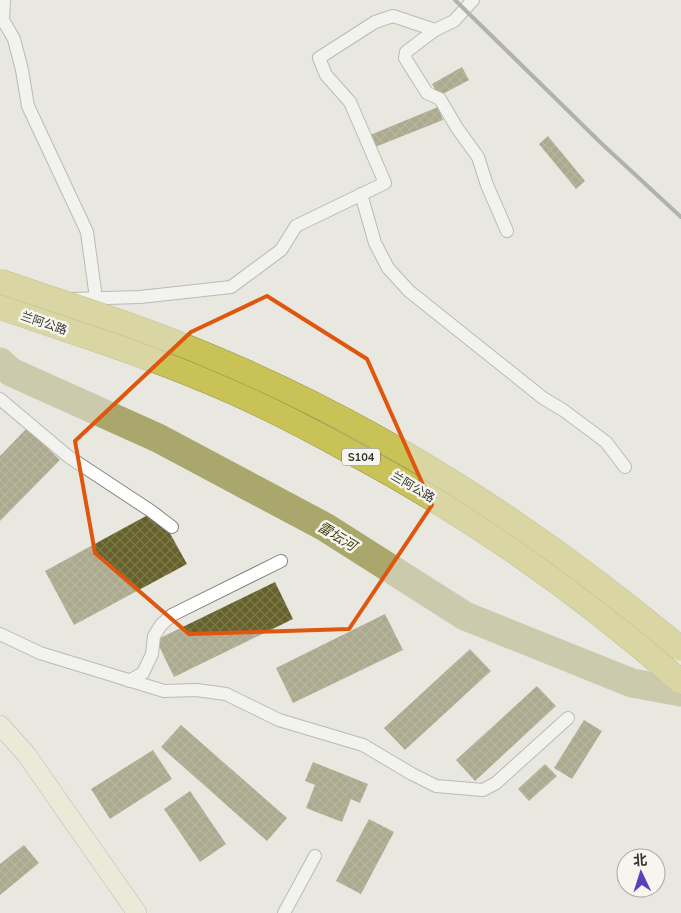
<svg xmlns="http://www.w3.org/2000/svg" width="681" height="913" font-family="'Nunito Sans','Noto Sans SC',sans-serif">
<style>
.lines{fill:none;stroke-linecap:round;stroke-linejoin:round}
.river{stroke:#aaa76d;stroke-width:29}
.building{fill:url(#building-cross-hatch)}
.street-casing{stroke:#85857e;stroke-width:14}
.secondary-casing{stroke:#85857e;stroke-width:20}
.highway-casing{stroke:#95914a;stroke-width:25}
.street{stroke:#fff;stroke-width:12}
.secondary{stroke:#efedcd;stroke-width:19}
.highway{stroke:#c9c257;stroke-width:24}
.rail{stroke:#71716d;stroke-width:4}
.highway-bridge-casing{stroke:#95914a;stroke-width:25;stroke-linecap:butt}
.highway-bridge{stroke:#c9c257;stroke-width:24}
.marked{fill:none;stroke:#df570e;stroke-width:4;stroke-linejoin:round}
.labels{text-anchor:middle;stroke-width:5;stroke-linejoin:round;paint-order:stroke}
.shield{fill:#f6f6ee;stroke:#6f6f6a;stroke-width:1}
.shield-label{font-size:11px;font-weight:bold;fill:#353532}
.street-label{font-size:12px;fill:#353532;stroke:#f6f6ee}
.water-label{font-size:14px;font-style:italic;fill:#433f12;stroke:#f6f6ee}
</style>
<defs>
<pattern id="building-cross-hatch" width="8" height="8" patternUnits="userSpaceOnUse" patternTransform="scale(1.25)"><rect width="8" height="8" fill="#656129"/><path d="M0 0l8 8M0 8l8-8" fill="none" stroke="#7c794f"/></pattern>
</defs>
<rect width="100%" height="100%" fill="#e8e8e1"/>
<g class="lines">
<!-- river -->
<path class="river" d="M0,362L11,372L158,438L325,527L465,616L632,683L681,692"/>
</g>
<!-- building -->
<g class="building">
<path d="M462,67L469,80L439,96L432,84Z"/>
<path d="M438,107L443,120L375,147L370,135Z"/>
<path d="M548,136L585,181L576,189L539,144Z"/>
<path d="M27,428L60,460L0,521V456Z"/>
<path d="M157,510L187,564L74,625L45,571Z"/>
<path d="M275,582L293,619L174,677L156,640Z"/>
<path d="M385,614L403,650L293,703L276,668Z"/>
<path d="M470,649L491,671L405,750L384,728Z"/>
<path d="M537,686L556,706L475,781L456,760Z"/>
<path d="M584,720L602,731L572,779L554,768Z"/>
<path d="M181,725L287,818L267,841L161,747Z"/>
<path d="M153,750L172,779L110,819L91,789Z"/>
<path d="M313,762L368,784L360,803L351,799L342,822L306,808L315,785L305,781Z"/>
<path d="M545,764L557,776L529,801L518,789Z"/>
<path d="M190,791L226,844L200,862L164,809Z"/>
<path d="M369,819L394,832L361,894L336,881Z"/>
<path d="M24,845L39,863L0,895V864Z"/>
</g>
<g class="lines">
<defs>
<g id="street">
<path d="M4,0L3,20L14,39L22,70L28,106L87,232L96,298"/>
<path d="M435,30L406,52L405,58L427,93L440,99L457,128L478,157L487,185L507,231"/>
<path d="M361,194L375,243L388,268L409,291L543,398L563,410L606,442L625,467"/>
<path d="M72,299L140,297L231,287L281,250L296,226L385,183L350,102L326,75L319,58L375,22L393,16L435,30L454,21L473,0"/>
<path d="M0,399L69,457L151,511L172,527"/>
<path d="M0,634L40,653L164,691L196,690L226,694L279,720L363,745L412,774L436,786L483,790L496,783L568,718"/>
<path d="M129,681L143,673L152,654L154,636L161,625L172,615L281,561"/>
<path d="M284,913L315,856"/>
</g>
<path id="secondary" d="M0,725L26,754L137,913"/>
<path id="highway" d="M0,307C68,331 138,352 204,380C254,400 302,425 349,451C468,515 580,592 681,682"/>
</defs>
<!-- street casing -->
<use href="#street" class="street-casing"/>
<!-- secondary casing -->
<use href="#secondary" class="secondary-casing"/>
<!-- highway casing -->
<use href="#highway" class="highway-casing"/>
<!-- street -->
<use href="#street" class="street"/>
<!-- secondary -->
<use href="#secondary" class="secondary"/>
<!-- highway -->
<use href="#highway" class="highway"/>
<!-- rail -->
<path class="rail" d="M455,0L602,144L681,217"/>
<defs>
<path id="highway-bridge" d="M0,281C71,306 145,328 214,358C384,429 540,531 681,649"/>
</defs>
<!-- highway-bridge casing -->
<use href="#highway-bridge" class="highway-bridge-casing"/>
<!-- highway-bridge -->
<use href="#highway-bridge" class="highway-bridge"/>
</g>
<!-- marked area -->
<path d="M0 0H681V913H0ZM267,296L367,359L432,505L349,629L189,634L95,553L75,441L191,332Z" fill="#e8e8e1" fill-opacity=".55" fill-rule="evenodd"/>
<path class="marked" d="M267,296L367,359L432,505L349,629L189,634L95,553L75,441L191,332Z"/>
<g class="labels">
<!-- shield labels -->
<rect class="shield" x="342" y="448.5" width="38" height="17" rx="4"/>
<g class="shield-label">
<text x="361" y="461">S104</text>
</g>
<!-- street labels -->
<g class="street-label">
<text transform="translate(44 323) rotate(19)" y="4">兰阿公路</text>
<text transform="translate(413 487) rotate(31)" y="4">兰阿公路</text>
</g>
<!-- water labels -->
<g class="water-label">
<text transform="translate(337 536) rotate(31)" y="5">雷坛河</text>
</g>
</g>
<!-- north arrow -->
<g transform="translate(641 873) rotate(356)"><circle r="24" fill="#f6f6ee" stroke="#a9a9a3"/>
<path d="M0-4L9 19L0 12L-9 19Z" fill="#5742ba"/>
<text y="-8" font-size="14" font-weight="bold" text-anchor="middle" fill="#353532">北</text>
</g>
</svg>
